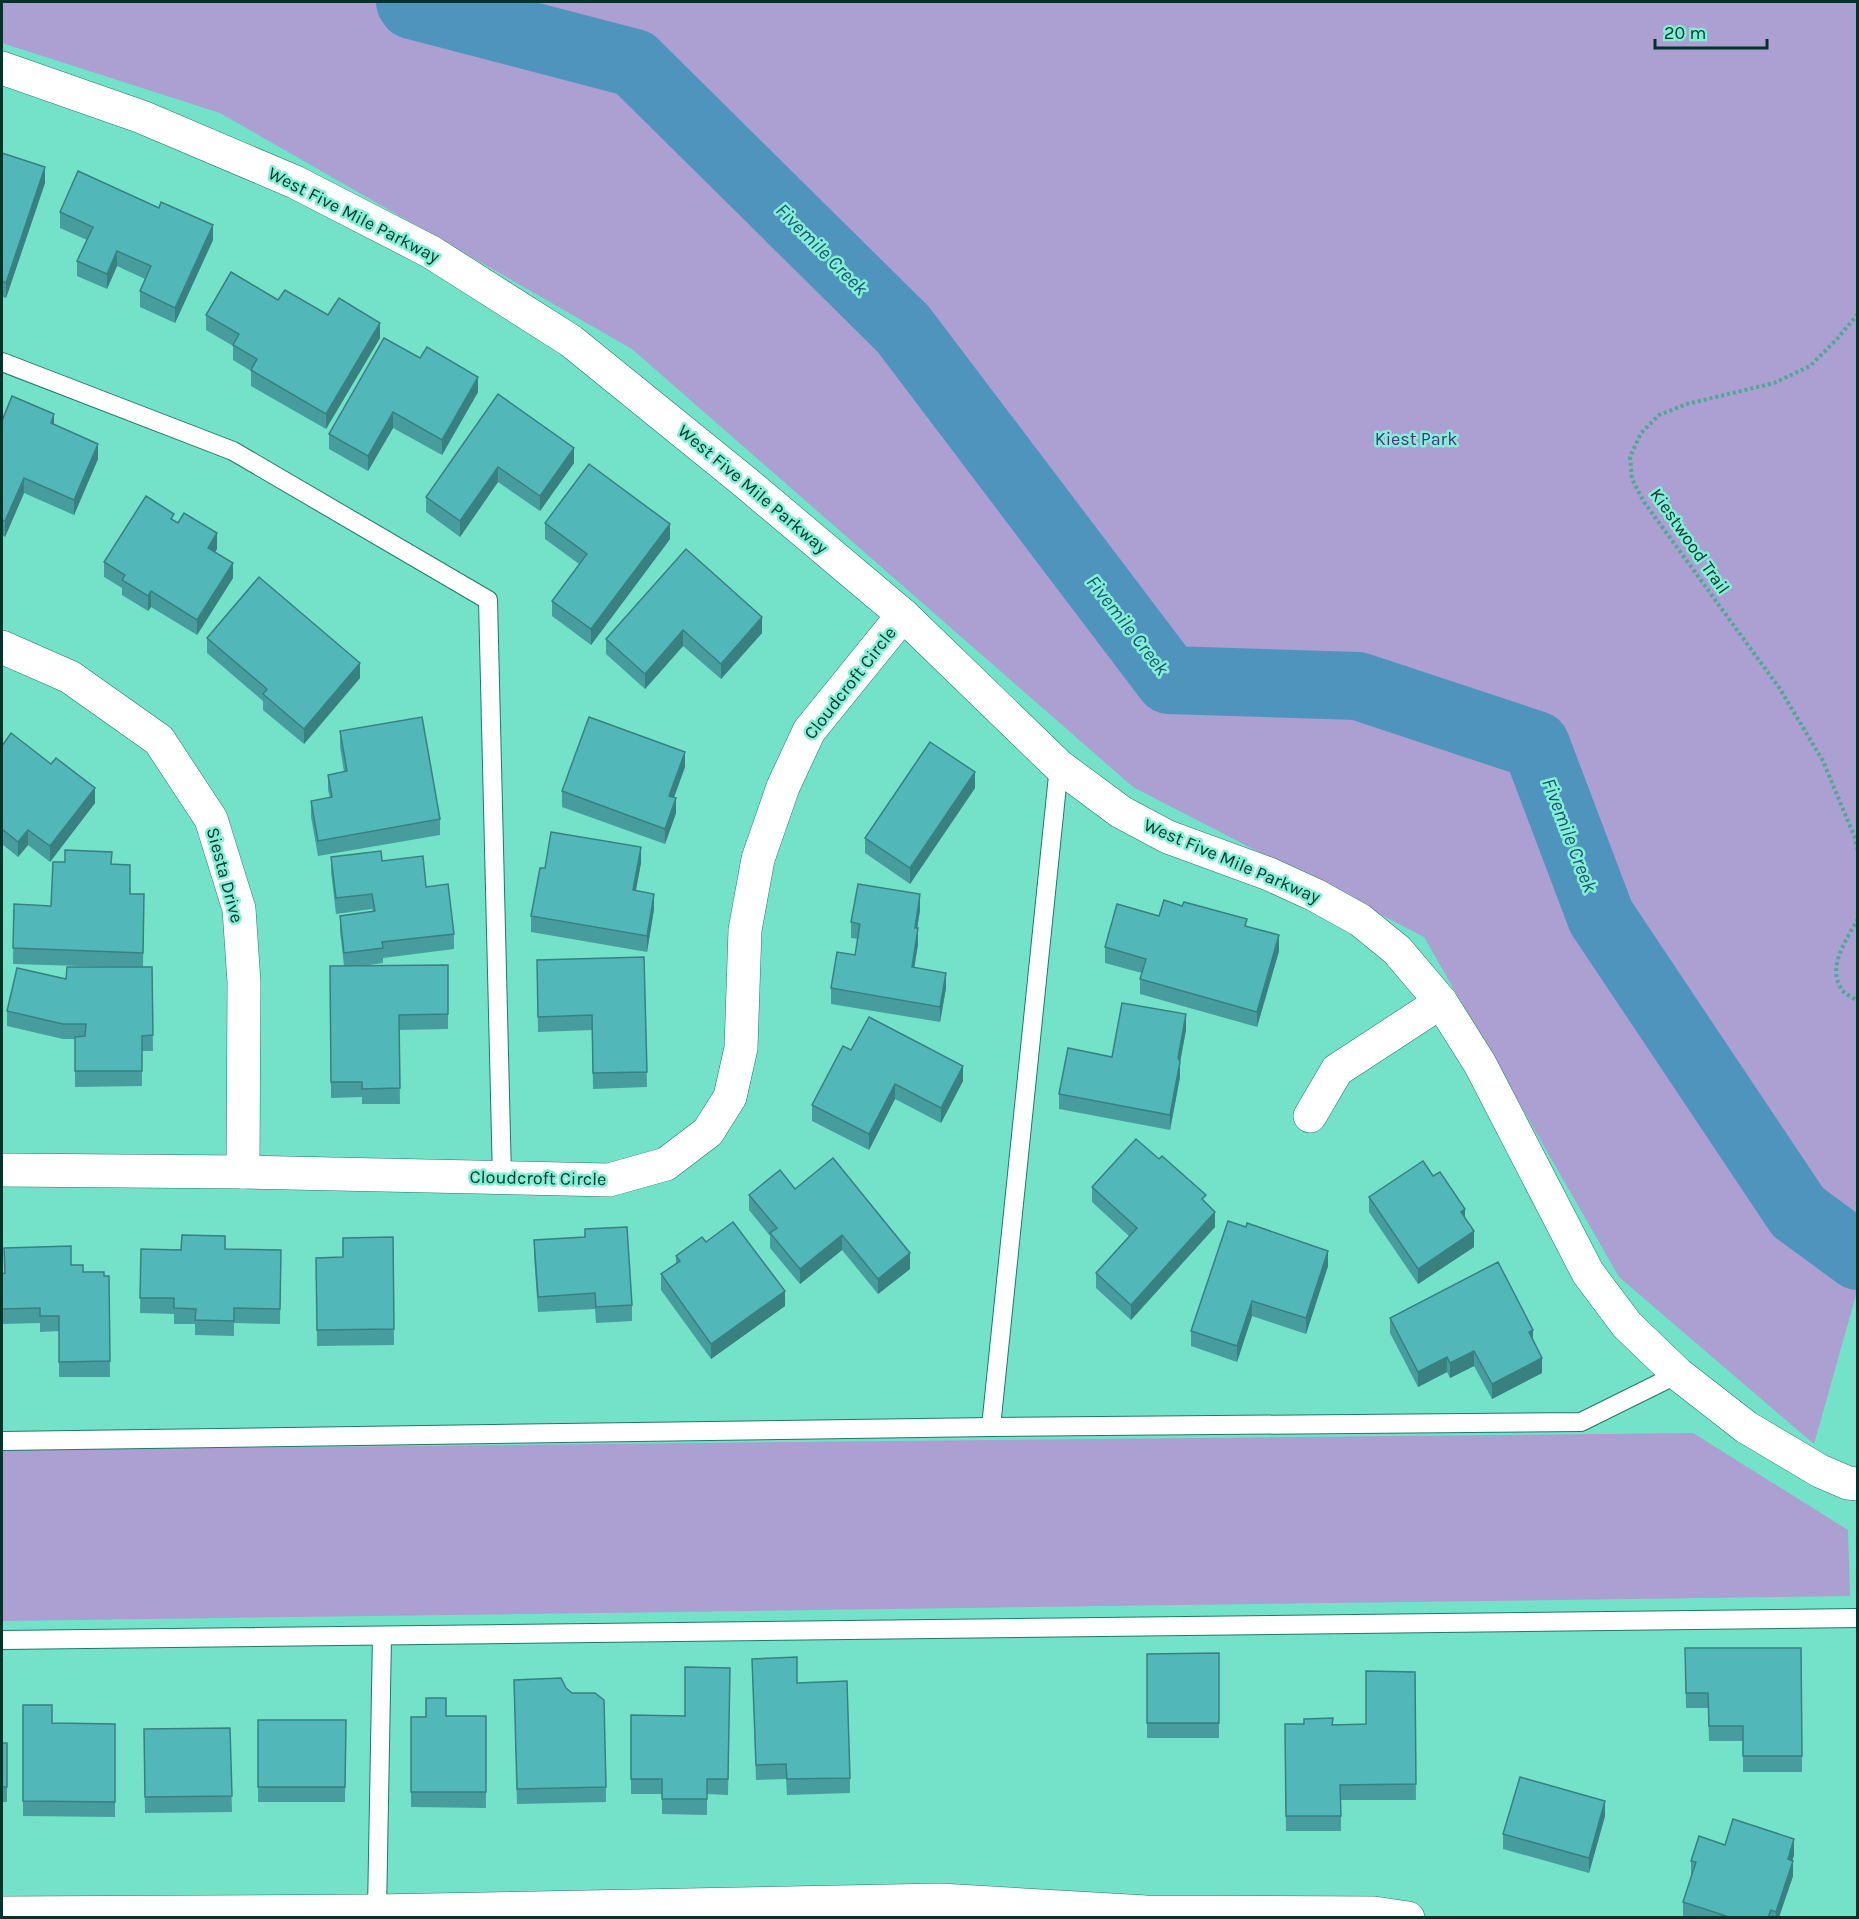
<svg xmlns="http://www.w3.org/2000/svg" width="1859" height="1919" font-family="Karla,sans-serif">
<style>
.green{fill:#ac9fd1}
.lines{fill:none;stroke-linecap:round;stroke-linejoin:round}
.river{stroke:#4e94bc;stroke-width:68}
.lane-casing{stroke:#207967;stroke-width:20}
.street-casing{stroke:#207967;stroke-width:34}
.path{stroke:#4da894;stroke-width:4;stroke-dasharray:3 3;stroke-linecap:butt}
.lane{stroke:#fff;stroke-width:18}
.street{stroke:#fff;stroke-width:33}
.wall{fill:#479d9e}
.shaded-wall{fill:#398081}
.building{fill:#52b7b8;stroke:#398081;stroke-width:1.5}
.labels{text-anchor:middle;stroke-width:5;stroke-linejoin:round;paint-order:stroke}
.street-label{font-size:18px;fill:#00342a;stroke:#82efd6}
.park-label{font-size:18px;fill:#4d327e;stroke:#82efd6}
.water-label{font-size:20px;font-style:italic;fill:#1e5471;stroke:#82efd6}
</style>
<rect width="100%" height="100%" fill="#74e2c9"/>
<!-- green -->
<g class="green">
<path d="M2,2H1857L1858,1288L1814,1444L1619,1277L1424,937L1133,787L632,349L220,113L2,43Z"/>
<path d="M1693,1433L1848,1530L1850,1596L2,1621V1450Z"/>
</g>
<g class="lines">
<!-- river -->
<path class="river" d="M410,2L412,5L634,63L903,329L1169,680L1358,686L1536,745L1601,917L1798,1212L1858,1256"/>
<defs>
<g id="lane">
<path d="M2,362L233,451L488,600L502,1178"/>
<path d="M991,1427L1059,766"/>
<path d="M2,1441L991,1427L1581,1422L1678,1374"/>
<path d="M2,1640L1858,1618"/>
<path d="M377,1911L382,1636"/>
</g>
<g id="street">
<path d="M2,68L142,117L295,182L431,252L571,341L745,482L903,615L1059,766L1121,812L1168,837L1269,874L1315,895L1360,920L1397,950L1441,1002L1480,1064L1588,1273L1627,1325L1678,1374L1746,1427L1820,1471L1848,1483L1858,1484"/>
<path d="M2,647L70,677L159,740L211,819L239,909L244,982L243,1172"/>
<path d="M1310,1116L1337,1070L1441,1002"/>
<path d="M2,1170L243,1172L609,1180L666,1164L708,1132L730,1097L741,1048L745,930L758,859L783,787L809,731L903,615"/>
<path d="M2,1913L377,1911L940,1900L1146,1912L1374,1913L1408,1918"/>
</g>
</defs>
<!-- lane casing -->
<use href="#lane" class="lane-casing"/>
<!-- street casing -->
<use href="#street" class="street-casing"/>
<!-- path -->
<g class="path">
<path d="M1858,314L1837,339L1810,366L1774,383L1687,404L1659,415L1641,433L1630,457L1632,479L1644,502L1780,689L1823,761L1855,838L1858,851"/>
<path d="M1858,919C1847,939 1826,967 1842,990C1845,994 1853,998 1858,1001"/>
</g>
<!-- lane -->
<use href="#lane" class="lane"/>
<!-- street -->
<use href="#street" class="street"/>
</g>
<!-- wall -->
<g class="wall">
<path d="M2,153L45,183L6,298L2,297Z"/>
<path d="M60,212L213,240L175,323L140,307V291L145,279L117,266L107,289L77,276V261L87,240L60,228Z"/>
<path d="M278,300L328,315L380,338L326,429L251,386V371L233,360V346L206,330V315Z"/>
<path d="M384,338L478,392L442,455L393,428L368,471L329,449V434Z"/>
<path d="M498,394L574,463L540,511L498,482L460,537L426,512V497Z"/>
<path d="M2,421L54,424L98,459L74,515L24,493L5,537L2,535Z"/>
<path d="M174,520L217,549L215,552L233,578L197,635L151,607L148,611L122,595V588L104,577V562Z"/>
<path d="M545,523L670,539L591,645L552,616V601L579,564L545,539Z"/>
<path d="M762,617V633L721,679L683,646L645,689L606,654V639Z"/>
<path d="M207,638L360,678L304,744L263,710V701L207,653Z"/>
<path d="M340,731L440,819V835L318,856L311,817V801L330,798L328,790V775L344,772L340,747Z"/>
<path d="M2,746L95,803L50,862L28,845L18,857L2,844Z"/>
<path d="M685,767L674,797L676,813L665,844L562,807V791Z"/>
<path d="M975,788L910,884L865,853V838Z"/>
<path d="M331,857L382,861L426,887L454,934V949L383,958V963L361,966L448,965V1029L399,1030L400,1104H362V1097L331,1098L330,966H344L340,931V916L373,912L372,909L336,914L331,872Z"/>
<path d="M641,863L636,890L654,909L647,952L531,932V916L545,868Z"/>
<path d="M112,864L130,894H144L143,967H152L153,1051H142V1086L75,1087V1039H63L7,1026V1011L66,979L114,967L13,964L14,904L51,906Z"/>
<path d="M920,910L917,928L918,944L914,968L946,988L940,1022L831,1004V988L855,955L858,939L851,938V922Z"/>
<path d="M1159,916L1247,927L1279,951L1257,1027L1140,994V979L1142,973L1105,963V947Z"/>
<path d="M644,957L647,1087L593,1089L592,1030L538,1032L537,975Z"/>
<path d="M1186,1030L1180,1062V1077L1170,1130L1059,1109V1094L1112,1057Z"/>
<path d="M851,1050L963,1081L941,1123L895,1099L869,1150L812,1121V1105Z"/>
<path d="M1433,1176L1465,1219L1474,1247L1418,1284L1369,1212V1197Z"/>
<path d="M1092,1187L1206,1203L1215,1227L1131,1320L1096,1288V1273L1129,1236L1092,1202Z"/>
<path d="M795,1189L910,1269L878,1294L842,1250L800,1284L770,1248V1236L749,1210V1195Z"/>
<path d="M1246,1227L1328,1266L1306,1334L1252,1316L1237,1362L1191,1346V1331Z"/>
<path d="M393,1237L394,1345L317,1346L316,1258L343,1257Z"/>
<path d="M534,1240L632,1305V1321L596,1323L595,1309L538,1312L534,1256Z"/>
<path d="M141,1249L281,1250L280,1324L234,1323V1336L195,1335V1324H174V1314L140,1313Z"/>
<path d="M676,1256L785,1306L711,1359L661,1290V1274L676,1263Z"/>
<path d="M71,1265L83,1272L104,1276H109L110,1377H59V1331L40,1332V1323L2,1324V1274Z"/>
<path d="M1390,1318L1533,1339L1542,1373L1492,1399L1474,1366L1450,1378L1447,1372L1418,1387L1390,1333Z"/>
<path d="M1685,1648H1801L1802,1772H1743V1741H1709L1708,1708H1686Z"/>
<path d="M1219,1653V1738H1147V1654Z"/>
<path d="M752,1659L797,1683L850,1778V1793L787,1795L786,1779L756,1780Z"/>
<path d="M730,1668L728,1795L707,1794V1815L662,1814V1794H631V1715L685,1716Z"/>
<path d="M1415,1672L1416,1800H1341V1831H1286L1285,1724H1366Z"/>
<path d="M514,1680L606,1787V1802L517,1804Z"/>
<path d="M23,1705L52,1723L115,1724V1817L23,1816Z"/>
<path d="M446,1716H486V1808L411,1807V1717Z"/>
<path d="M258,1720H346L345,1802H258Z"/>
<path d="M230,1728L232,1812L145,1813L144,1729Z"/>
<rect x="2" y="1743" width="5" height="59"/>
<path d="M1605,1816L1589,1873L1503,1849V1834Z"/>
<path d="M1725,1845L1794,1855L1792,1861L1793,1876L1779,1917H1683V1902L1691,1876V1861Z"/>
</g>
<!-- shaded-wall -->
<g class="shaded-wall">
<path d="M45,167V183L6,298V283Z"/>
<path d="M213,225V240L175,323V308Z"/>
<path d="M117,251V266L107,289V274Z"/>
<path d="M380,323V338L326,429V414Z"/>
<path d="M478,377V392L442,455V440Z"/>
<path d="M393,412V428L368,471V456Z"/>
<path d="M54,414V430L51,423Z"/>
<path d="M98,444V459L74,515V500Z"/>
<path d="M574,448V463L540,511V496Z"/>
<path d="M498,467V482L460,537V521Z"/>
<path d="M24,478V493L5,537V521Z"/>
<path d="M670,524V539L591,645V629Z"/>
<path d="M217,533V549L208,563V548Z"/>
<path d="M233,563V578L197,635V620Z"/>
<path d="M151,591V607L148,611V596Z"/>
<path d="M762,617V633L721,679V664Z"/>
<path d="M683,630V646L645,689V674Z"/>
<path d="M360,663V678L304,744V729Z"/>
<path d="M685,752V767L669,811V796Z"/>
<path d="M975,772V788L910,884V868Z"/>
<path d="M95,788V803L50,862V846Z"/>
<path d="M676,798V813L665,844V829Z"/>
<path d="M28,830V845L18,857V842Z"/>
<path d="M641,847V863L633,905V890Z"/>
<path d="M654,894V909L647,952V936Z"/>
<path d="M920,894V910L915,943V928Z"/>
<path d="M918,928V944L912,982V967Z"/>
<path d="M1279,935V951L1257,1027V1012Z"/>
<path d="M946,973V988L940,1022V1007Z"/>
<path d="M1186,1014V1030L1178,1073V1058Z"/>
<path d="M1180,1062V1077L1170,1130V1115Z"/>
<path d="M963,1066V1081L941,1123V1108Z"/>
<path d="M895,1084V1099L869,1150V1134Z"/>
<path d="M1465,1209V1224L1461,1212Z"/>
<path d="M1215,1212V1227L1131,1320V1305Z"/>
<path d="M1474,1231V1247L1418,1284V1269Z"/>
<path d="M842,1235V1250L800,1284V1269Z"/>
<path d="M1328,1251V1266L1306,1334V1318Z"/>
<path d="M910,1253V1269L878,1294V1279Z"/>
<path d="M785,1291V1306L711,1359V1344Z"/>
<path d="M1252,1301V1316L1237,1362V1346Z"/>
<path d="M1533,1330V1345L1529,1332Z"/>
<path d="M1474,1351V1366L1450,1378V1363Z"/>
<path d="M1447,1357V1372L1418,1387V1372Z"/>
<path d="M1542,1358V1373L1492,1399V1384Z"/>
<path d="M1605,1801V1816L1589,1873V1858Z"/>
<path d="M1794,1839V1855L1788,1875V1859Z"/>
<path d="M1793,1861V1876L1779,1917H1776V1912Z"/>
</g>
<!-- building -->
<g class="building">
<path d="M2,153L45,167L6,283L2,281Z"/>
<path d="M78,171L159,208L161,202L213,225L175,308L140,291L151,266L117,251L107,274L77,261L93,227L60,212Z"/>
<path d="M231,272L278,300L285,290L328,315L339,298L380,323L326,414L251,370L257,359L233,345L239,334L206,315Z"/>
<path d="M384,338L420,358L427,347L478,377L442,440L393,412L368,456L329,434Z"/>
<path d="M498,394L574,448L540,496L498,467L460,521L426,497Z"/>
<path d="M12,396L54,414L51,423L98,444L74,500L24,478L5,521L2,520V421Z"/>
<path d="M589,464L670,524L591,629L552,601L587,554L545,523Z"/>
<path d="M146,496L174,514L171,519L178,523L184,513L217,533L208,548L233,563L197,620L151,591L148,596L122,580L125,575L104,562Z"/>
<path d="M686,549L762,617L721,664L683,630L645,674L606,639Z"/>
<path d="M259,577L360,663L304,729L263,694L267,689L207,638Z"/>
<path d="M422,717L440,819L318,841L311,801L332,797L328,775L347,771L340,731Z"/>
<path d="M589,717L685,752L669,796L676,798L665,829L562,791Z"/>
<path d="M11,733L51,764L56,758L95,788L50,846L28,830L18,842L2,829V746Z"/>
<path d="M930,742L975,772L910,868L865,838Z"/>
<path d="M551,832L641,847L633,890L654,894L647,936L531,916L540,868H545Z"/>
<path d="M65,850L112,852L111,864L130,865V894H144L143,953L13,948L14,904L51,906L53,862H65Z"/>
<path d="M381,851L382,861L423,856L426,887L448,884L454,934L382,942L383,948L344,953L340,916L375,911L372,894L336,898L331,857Z"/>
<path d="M858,884L920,894L915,928H918L912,967L946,973L940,1007L831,988L837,952L855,955L860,924L851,922Z"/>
<path d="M1164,900L1182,906L1184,902L1247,919L1245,926L1279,935L1257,1012L1140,979L1146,959L1105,947L1117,904L1159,916Z"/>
<path d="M644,957L647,1072L593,1073L592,1015L538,1017L537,960Z"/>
<path d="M448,965V1014L399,1015L400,1088L362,1089V1082H331L330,966Z"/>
<path d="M67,967H152L153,1035L142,1036V1071H75V1037L85,1036L86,1024H63L7,1011L17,968L66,979Z"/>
<path d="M1122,1003L1186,1014L1178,1058L1180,1062L1170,1115L1059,1094L1068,1048L1112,1057Z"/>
<path d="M869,1017L963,1066L941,1108L895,1084L869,1134L812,1105L843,1046L851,1050Z"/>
<path d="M1136,1139L1159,1159L1162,1156L1206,1195L1202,1199L1215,1212L1131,1305L1096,1273L1137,1228L1092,1187Z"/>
<path d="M833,1158L910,1253L878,1279L842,1235L800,1269L770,1233L777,1228L749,1195L780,1170L795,1189Z"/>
<path d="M1423,1161L1433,1176L1440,1172L1465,1209L1461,1212L1474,1231L1418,1269L1369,1197Z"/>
<path d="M1228,1221L1246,1227L1247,1223L1328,1251L1306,1318L1252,1301L1237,1346L1191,1331Z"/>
<path d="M733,1222L785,1291L711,1344L661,1274L680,1261L676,1256L702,1237L706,1242Z"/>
<path d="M627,1227L632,1305L596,1307L595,1293L538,1297L534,1240L585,1237V1229Z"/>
<path d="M182,1235L225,1236V1249L281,1250L280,1309L234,1308V1321L195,1320L196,1309L174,1308V1298H140L141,1249L181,1250Z"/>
<path d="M393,1237L394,1329L317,1330L316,1258L343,1257V1238Z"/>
<path d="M71,1246V1265H83V1272H104V1276H109L110,1361L59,1362V1316H40V1308L2,1309V1274L5,1273L4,1248Z"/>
<path d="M1498,1262L1533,1330L1529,1332L1542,1358L1492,1384L1474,1351L1450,1363L1447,1357L1418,1372L1390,1318Z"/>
<path d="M1685,1648H1801L1802,1756H1743V1726H1709L1708,1693H1686Z"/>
<path d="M1219,1653V1723H1147V1654Z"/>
<path d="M797,1657V1683L847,1681L850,1778L787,1779L786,1764L756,1765L752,1659Z"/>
<path d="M685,1667L730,1668L728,1779H707V1799H662V1779H631V1715L685,1716Z"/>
<path d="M1366,1671L1415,1672L1416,1784L1340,1785L1341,1816H1286L1285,1724H1304V1719L1333,1718L1332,1725L1366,1724Z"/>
<path d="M561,1678L566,1688L572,1693H595L604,1700L606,1787L517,1789L514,1680Z"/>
<path d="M426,1698H446V1716H486V1792H411V1717H426Z"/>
<path d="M23,1705H52V1723L115,1724V1802L23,1801Z"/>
<path d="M258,1720H346L345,1787H258Z"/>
<path d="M230,1728L232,1796L145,1797L144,1729Z"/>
<rect x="2" y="1743" width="5" height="44"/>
<path d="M1520,1777L1605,1801L1589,1858L1503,1834Z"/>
<path d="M1733,1819L1794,1839L1788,1859L1793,1861L1776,1912L1771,1910L1768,1917H1729L1683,1902L1696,1862L1691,1861L1699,1836L1725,1845Z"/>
</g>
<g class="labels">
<!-- street labels -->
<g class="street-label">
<text transform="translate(354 215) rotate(27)" y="6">West Five Mile Parkway</text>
<text transform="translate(753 489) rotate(40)" y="6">West Five Mile Parkway</text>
<text transform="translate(1690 541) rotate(55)" y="6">Kiestwood Trail</text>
<text transform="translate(850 683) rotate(-52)" y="6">Cloudcroft Circle</text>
<text transform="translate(1232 861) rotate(23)" y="6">West Five Mile Parkway</text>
<text transform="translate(225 875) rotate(75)" y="6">Siesta Drive</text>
<text transform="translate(538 1178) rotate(1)" y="6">Cloudcroft Circle</text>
</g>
<!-- park labels -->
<g class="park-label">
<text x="1416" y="445">Kiest Park</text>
</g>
<!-- water labels -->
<g class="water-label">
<text transform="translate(822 249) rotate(45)" y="7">Fivemile Creek</text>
<text transform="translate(1128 625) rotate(52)" y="7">Fivemile Creek</text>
<text transform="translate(1570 835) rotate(69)" y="7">Fivemile Creek</text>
</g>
</g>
<!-- border -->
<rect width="1859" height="1919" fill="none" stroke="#00342a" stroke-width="6"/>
<!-- scale -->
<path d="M1655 39v9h112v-9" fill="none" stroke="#00342a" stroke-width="3"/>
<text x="1664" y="39" font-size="18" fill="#00342a" stroke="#82efd6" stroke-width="4.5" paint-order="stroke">20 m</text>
</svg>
